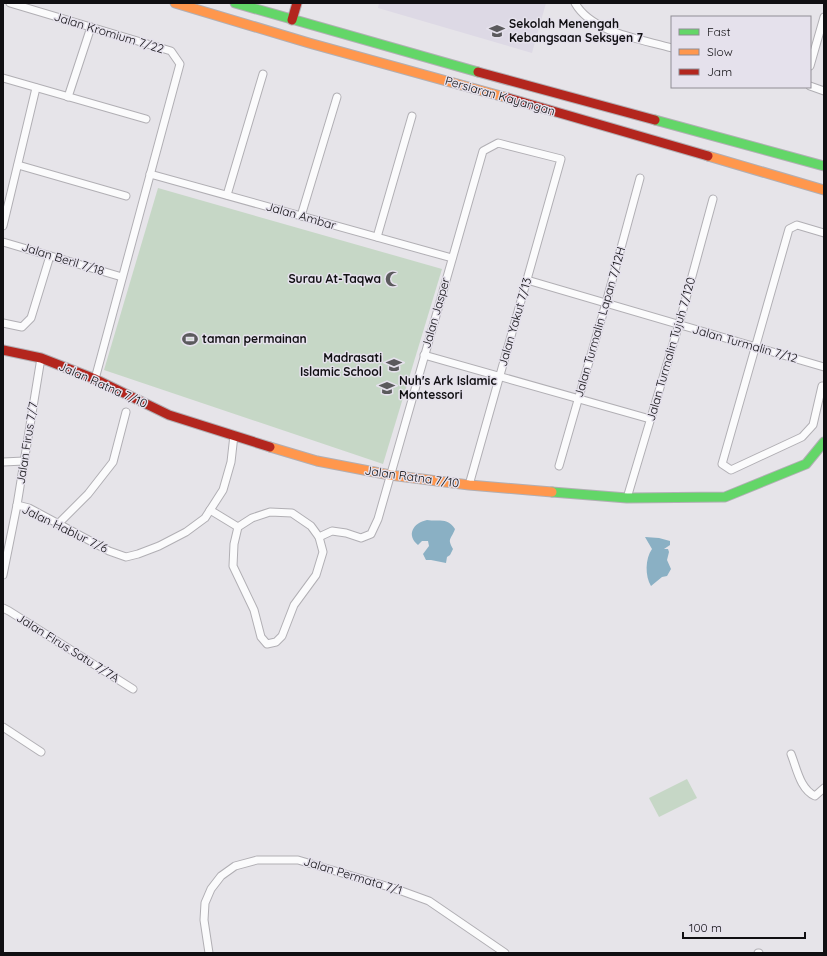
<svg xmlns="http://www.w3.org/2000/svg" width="827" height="956" font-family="Quicksand,sans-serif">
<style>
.built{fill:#ddd9e5}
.green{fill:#c6d7c6}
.water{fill:#8ab0c4}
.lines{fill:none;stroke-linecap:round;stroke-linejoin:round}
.street-casing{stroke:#b1afb4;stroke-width:9}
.fast-casing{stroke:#b1afb4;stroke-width:11}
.slow-casing{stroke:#b1afb4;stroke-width:11}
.jam-casing{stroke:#b1afb4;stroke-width:11}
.street{stroke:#fbfbfc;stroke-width:7}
.fast{stroke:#63d668;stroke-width:9}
.slow{stroke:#ff974d;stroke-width:9}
.jam{stroke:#b3261e;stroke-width:9}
.labels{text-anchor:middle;stroke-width:3;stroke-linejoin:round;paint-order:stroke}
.poi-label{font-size:12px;font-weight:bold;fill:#100f12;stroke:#e5e1ec;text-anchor:start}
.street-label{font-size:12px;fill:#100f12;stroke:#e5e1ec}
</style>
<rect width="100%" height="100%" fill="#e6e4e9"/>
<!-- built -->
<path class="built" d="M379,3H546L532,53L378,8Z"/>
<!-- green -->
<g class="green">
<path d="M158,188L442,269L383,464L104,370Z"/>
<path d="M687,779L697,798L659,817L649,798Z"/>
</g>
<!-- water -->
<g class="water">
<path d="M427,520C439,522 447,517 455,529C451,540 447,538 453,549L450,555L447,557L446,563L431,560H426L423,554L429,546L428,541H422L418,545C406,535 413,523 427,520Z"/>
<path d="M645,537L659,538L670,541V545L664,549H668L669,552L667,560L671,569L667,576L662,577L651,586C645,576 645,559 652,549Z"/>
</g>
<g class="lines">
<defs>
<g id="street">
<path d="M10,3L171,51L180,64L95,379"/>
<path d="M575,3C592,33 641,39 672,48"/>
<path d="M810,66L824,17"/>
<path d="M3,78L146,119"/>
<path d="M810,86L824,91"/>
<path d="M68,97L91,27"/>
<path d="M18,165L126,196"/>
<path d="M150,174L452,258"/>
<path d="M227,195L263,74"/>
<path d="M301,216L337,97"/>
<path d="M3,226L36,88"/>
<path d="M377,237L412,116"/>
<path d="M3,242L122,277"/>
<path d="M527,280L824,367"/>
<path d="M3,323L22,327L31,318L50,256"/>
<path d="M424,355L650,419"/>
<path d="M822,386L813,425L802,437L731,470L722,464L789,229L797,225L824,233"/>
<path d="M3,462L24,461"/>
<path d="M559,466L606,303L640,178"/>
<path d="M627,498L679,324L713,199"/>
<path d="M17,505L29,508L109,551L126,557L138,554L159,546L186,532L205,518L223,490L231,462L234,435"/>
<path d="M210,510L238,527L234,544L233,566L254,610L261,637L267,644L276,642L282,636L294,605L316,575L323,552L319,537L311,526L292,513L270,512L252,518L238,527"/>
<path d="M59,523L88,494L113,462L126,412"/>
<path d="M319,537L332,531L346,533L361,538L371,534L378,519L483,151L498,143L561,159L469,485"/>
<path d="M3,575L17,505L41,358"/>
<path d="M3,608L9,611L133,689"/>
<path d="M3,727L41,752"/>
<path d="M791,754C797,769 800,789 815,796L824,788"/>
<path d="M209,953L204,920L205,903L211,889L221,876L235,866L257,860H298L396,889L429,901L505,953"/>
<path d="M758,953H759"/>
</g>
<g id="fast">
<path d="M235,3L478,72"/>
<path d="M655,120L824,166"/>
<path d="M552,492L627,498L725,497L806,464L824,442"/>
</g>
<g id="slow">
<path d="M175,3L309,43L508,98"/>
<path d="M708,156L824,190"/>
<path d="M270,447L317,461L390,475L469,485L552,492"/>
</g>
<g id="jam">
<path d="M292,20L297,3"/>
<path d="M478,72L655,120"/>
<path d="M508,98L708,156"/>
<path d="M3,350L41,358L95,379L169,415L270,447"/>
</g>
</defs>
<!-- street casing -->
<use href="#street" class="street-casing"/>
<!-- fast casing -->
<use href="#fast" class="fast-casing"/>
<!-- slow casing -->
<use href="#slow" class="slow-casing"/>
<!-- jam casing -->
<use href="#jam" class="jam-casing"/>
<!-- street -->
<use href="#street" class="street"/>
<!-- fast -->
<use href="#fast" class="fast"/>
<!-- slow -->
<use href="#slow" class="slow"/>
<!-- jam -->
<use href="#jam" class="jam"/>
</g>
<!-- icons -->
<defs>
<symbol id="school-bare" viewBox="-9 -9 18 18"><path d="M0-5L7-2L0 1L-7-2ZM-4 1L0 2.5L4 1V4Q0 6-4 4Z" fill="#5b5a5d" stroke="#e5e1ec" stroke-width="2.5" paint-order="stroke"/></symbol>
<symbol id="mosque-bare" viewBox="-9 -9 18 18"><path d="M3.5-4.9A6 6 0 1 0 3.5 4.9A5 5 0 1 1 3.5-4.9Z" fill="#5b5a5d" stroke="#e5e1ec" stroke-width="2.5" paint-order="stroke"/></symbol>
<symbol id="stadium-bare" viewBox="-9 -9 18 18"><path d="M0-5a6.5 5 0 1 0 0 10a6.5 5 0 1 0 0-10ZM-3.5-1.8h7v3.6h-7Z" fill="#5b5a5d" stroke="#e5e1ec" stroke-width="2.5" paint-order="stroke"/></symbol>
</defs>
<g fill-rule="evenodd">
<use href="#school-bare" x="486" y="20" width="22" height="22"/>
<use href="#mosque-bare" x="382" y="268" width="22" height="22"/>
<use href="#stadium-bare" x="179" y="328" width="22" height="22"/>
<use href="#school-bare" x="383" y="354" width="22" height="22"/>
<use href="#school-bare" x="376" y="377" width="22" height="22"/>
</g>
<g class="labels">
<!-- poi labels -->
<g class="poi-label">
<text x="509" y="28">Sekolah Menengah<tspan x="509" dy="14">Kebangsaan Seksyen 7</tspan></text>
<text x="381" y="283" text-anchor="end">Surau At-Taqwa</text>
<text x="202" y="343">taman permainan</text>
<text x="382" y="362" text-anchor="end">Madrasati<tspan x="382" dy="14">Islamic School</tspan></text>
<text x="399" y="385">Nuh's Ark Islamic<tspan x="399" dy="14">Montessori</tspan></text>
</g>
<!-- street labels -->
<g class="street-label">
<text transform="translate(109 33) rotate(17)" y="4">Jalan Kromium 7/22</text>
<text transform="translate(500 96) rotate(16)" y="4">Persiaran Kayangan</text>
<text transform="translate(301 216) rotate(16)" y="4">Jalan Ambar</text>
<text transform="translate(63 259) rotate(17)" y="4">Jalan Beril 7/18</text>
<text transform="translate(436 313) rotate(-74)" y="4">Jalan Jasper</text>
<text transform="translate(515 322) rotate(-74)" y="4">Jalan Yakut 7/13</text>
<text transform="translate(600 322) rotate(-74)" y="4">Jalan Turmalin Lapan 7/12H</text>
<text transform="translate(745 344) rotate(16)" y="4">Jalan Turmalin 7/12</text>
<text transform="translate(671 349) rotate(-74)" y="4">Jalan Turmalin Tujuh 7/120</text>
<text transform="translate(103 385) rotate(24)" y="4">Jalan Ratna 7/10</text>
<text transform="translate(27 443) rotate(-81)" y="4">Jalan Firus 7/7</text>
<text transform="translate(412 477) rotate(8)" y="4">Jalan Ratna 7/10</text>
<text transform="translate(65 529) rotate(26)" y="4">Jalan Hablur 7/6</text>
<text transform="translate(68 648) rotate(32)" y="4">Jalan Firus Satu 7/7A</text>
<text transform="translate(353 876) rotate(17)" y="4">Jalan Permata 7/1</text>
</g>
</g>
<!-- border -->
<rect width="827" height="956" fill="none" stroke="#100f12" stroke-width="8"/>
<!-- legend -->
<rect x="671" y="16" width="140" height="72" fill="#e5e1ec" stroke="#908d95"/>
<rect x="679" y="29" width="20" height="6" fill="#63d668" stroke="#908d95"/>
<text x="707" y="36" font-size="12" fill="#100f12">Fast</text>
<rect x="679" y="49" width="20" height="6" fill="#ff974d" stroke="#908d95"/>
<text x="707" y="56" font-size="12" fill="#100f12">Slow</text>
<rect x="679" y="69" width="20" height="6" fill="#b3261e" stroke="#908d95"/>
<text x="707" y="76" font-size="12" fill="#100f12">Jam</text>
<!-- scale -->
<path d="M683 932v6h122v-6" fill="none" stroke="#100f12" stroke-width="2"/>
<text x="689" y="932" font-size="12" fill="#100f12" stroke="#e5e1ec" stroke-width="3" paint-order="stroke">100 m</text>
</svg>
